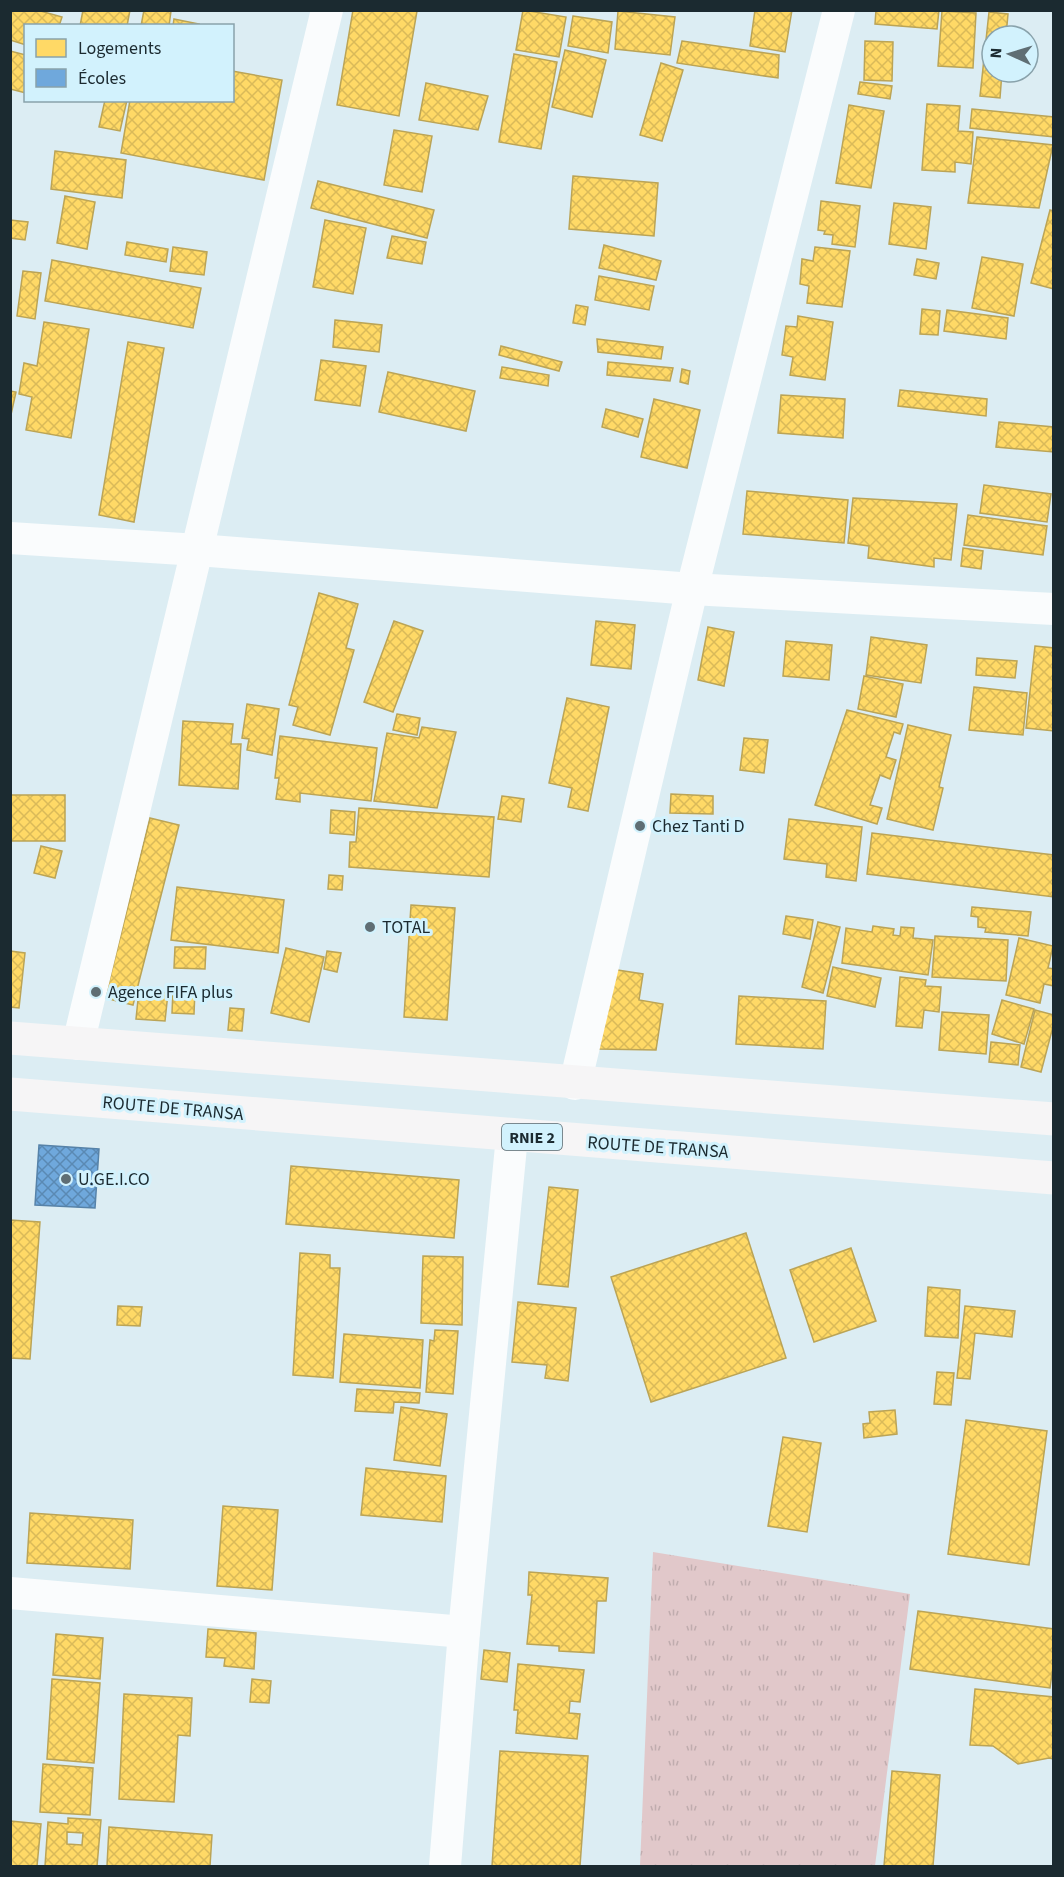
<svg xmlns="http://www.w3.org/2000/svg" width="1064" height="1877" font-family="'Source Sans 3',sans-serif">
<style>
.grass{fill:url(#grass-tufts)}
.homes{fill:url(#homes-cross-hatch);stroke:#bba456;stroke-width:1.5;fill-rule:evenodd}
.schools{fill:url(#schools-cross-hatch);stroke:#5682a8;stroke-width:1.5}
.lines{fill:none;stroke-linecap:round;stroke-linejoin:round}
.street{stroke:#fafcfd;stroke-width:32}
.primary{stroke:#f6f5f6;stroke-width:33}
.poi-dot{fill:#5f6e74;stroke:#d2f2fd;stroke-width:2}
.labels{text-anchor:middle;stroke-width:6;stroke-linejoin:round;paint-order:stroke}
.shield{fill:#d2f2fd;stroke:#52666e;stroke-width:1.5}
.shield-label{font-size:16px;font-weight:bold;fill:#1b2a30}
.poi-label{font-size:18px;fill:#1b2a30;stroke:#d2f2fd;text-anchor:start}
.street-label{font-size:18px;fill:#1b2a30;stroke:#d2f2fd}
</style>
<defs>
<pattern id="grass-tufts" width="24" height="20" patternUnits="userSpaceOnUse" patternTransform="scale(1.5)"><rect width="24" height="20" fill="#e1c8ca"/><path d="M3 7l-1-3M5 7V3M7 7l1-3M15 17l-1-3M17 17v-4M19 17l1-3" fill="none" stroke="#c0acae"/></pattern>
<pattern id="homes-cross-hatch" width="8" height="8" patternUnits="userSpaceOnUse" patternTransform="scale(1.5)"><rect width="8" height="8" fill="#ffd966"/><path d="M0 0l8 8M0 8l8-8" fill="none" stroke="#daba59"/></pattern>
<pattern id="schools-cross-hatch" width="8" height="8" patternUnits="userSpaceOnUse" patternTransform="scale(1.5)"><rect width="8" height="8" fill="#6fa8dc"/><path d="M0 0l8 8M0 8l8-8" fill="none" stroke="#5a89b3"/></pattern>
</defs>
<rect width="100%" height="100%" fill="#dcedf3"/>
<!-- grass -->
<path class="grass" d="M653,1552L910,1594L875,1866H640Z"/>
<!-- homes -->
<g class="homes">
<path d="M10,10H37L62,17L59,26H26V45L10,40Z"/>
<path d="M83,10H130L127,26H80Z"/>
<path d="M144,10L171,11L169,26H141Z"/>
<path d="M353,10L417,11L399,116L337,105Z"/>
<path d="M523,10L566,17L559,57L516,50Z"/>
<path d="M755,10H792L785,52L750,46Z"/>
<path d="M876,10H939L937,29L875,24Z"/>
<path d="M618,11L675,17L670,55L615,49Z"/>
<path d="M942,11L976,13L973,68L938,66Z"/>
<path d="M989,12L1008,14L1006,36H992V72H1002L1000,98L980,96Z"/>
<path d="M573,16L612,22L608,53L568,46Z"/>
<path d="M174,19L199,24L198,26H173Z"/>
<path d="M682,41L779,55L778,78L677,63Z"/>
<path d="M865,41L893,42L892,81L864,80Z"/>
<path d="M565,50L606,60L592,117L552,107Z"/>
<path d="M10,51L26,55V93L10,89Z"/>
<path d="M514,54L557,62L541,149L499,142Z"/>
<path d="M661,63L683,70L662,141L640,135Z"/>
<path d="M232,71L282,80L264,180L121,153L130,100H232Z"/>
<path d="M860,82L892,86L890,99L858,94Z"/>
<path d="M426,83L488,96L478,130L419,120Z"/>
<path d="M105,100H127L120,131L99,127Z"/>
<path d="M927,104L960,106L958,131L973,132L971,164L955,162V172L922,170Z"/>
<path d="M849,105L884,111L871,188L836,183Z"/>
<path d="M972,109L1054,117V137L970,128Z"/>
<path d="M394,130L432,136L422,192L384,185Z"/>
<path d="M977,137L1053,145L1039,208L968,203Z"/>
<path d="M55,151L126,160L122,198L51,189Z"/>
<path d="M573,176L658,183L654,236L569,229Z"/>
<path d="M318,181L434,210L427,238L311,208Z"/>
<path d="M65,196L95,202L87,249L57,243Z"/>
<path d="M821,201L860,206L855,247L832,244L833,235L824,234L825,231L818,230Z"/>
<path d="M894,203L931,207L926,249L889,244Z"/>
<path d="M1050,210L1054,211V289L1031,283Z"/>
<path d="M10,220L28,222L25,240L10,238Z"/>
<path d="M325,220L366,228L353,294L313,287Z"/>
<path d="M392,236L426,242L422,264L387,258Z"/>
<path d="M127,242L168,249L166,262L125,255Z"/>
<path d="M604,245L661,261L656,280L599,268Z"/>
<path d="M173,247L207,252L204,275L170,271Z"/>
<path d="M815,247L850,251L842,307L807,303L809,286L800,284L802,259L813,261Z"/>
<path d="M982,257L1023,264L1014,316L972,308Z"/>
<path d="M917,259L939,263L936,279L914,275Z"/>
<path d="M52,260L201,288L193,328L45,301Z"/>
<path d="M23,271L41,273L35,319L17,316Z"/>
<path d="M599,276L654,286L649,310L595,300Z"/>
<path d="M576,305L588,307L585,325L573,323Z"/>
<path d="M922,309L940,311L938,335L920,334Z"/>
<path d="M947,310L1008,318L1006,339L944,331Z"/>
<path d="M798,316L833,322L825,380L790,375L793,357L782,355L786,326L797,327Z"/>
<path d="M335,320L382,325L379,352L333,347Z"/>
<path d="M44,322L89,329L71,438L26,430L32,397L19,394L24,363L37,366Z"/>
<path d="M597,339L663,347L661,359L598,352Z"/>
<path d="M128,342L164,348L134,522L99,515Z"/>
<path d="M501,346L562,362L559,371L499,355Z"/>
<path d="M321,360L366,366L360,406L315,400Z"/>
<path d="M608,362L673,368L670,381L607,375Z"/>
<path d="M502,367L549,375L548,386L500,378Z"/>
<path d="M682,369L690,371L688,384L680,382Z"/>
<path d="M388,372L475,391L466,431L379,412Z"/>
<path d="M900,390L987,399L986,416L898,406Z"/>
<path d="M10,391L16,392L10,419Z"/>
<path d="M781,395L845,399L843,438L778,433Z"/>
<path d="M654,399L700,410L687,468L641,457Z"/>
<path d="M606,409L643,419L638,437L602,427Z"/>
<path d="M999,422L1054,427V452L996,447Z"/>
<path d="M984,485L1051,494L1047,522L980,513Z"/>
<path d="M747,491L848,500L844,543L743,534Z"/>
<path d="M853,498L957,504L951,560L934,558V567L868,558L869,546L848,543Z"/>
<path d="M968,515L1047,526L1043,555L964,545Z"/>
<path d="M963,548L983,551L981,569L961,566Z"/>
<path d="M319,593L358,604L346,648L354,650L330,735L293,725L298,707L289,705Z"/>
<path d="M394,621L423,631L393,712L364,702Z"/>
<path d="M596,621L635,625L631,669L591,665Z"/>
<path d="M708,627L734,632L724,686L698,680Z"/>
<path d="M871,637L927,645L921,683L866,675Z"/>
<path d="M786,641L832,645L829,680L783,676Z"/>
<path d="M1035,646L1054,648V731L1026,728Z"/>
<path d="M977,658L1017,661L1015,678L976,675Z"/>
<path d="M864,676L903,684L896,717L858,709Z"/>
<path d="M974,687L1027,693L1023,735L969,730Z"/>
<path d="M567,698L609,707L588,811L568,807L572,788L549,783Z"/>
<path d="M247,704L279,709L272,755L247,750L249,739L242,738Z"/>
<path d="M847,710L903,724L900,734L894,732L886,757L896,760L890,779L880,775L870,805L882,808L877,824L815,805Z"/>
<path d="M397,714L420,718L417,735L393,730Z"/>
<path d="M183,721L233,724L231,744H241L238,789L179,785Z"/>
<path d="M908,725L951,735L939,787L943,788L933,830L887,819Z"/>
<path d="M422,727L456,732L437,808L374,801L387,733L419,738Z"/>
<path d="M280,736L377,748L371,801L300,793V802L276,799L279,778H275Z"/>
<path d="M744,738L768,740L764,773L740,770Z"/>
<path d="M671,794L713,796V814L670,813Z"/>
<path d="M11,795H65V841H10Z"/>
<path d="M502,796L524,799L521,822L498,819Z"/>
<path d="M359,808L494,817L489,877L349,867L350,842H356Z"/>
<path d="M331,810L355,812L354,835L330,833Z"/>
<path d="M150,818L179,825L133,1005L105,998Z"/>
<path d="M789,819L862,827L856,881L826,877L827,864L784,859Z"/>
<path d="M872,833L1054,855V897L867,874Z"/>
<path d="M41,846L62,851L55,878L34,873Z"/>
<path d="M329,875L343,876L342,890L328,889Z"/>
<path d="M177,887L284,900L278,953L171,940Z"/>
<path d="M411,905L455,908L447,1020L404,1017Z"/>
<path d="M972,907L1031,912L1028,936L985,932L986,928L978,927V917L971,916Z"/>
<path d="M786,916L813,920L810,939L783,934Z"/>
<path d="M818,922L840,927L823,993L802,987Z"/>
<path d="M873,926L894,929L893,935L900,936L901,927L914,928L913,938L933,940L928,975L842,963L846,928L872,932Z"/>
<path d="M935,936L1008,940L1006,981L932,977Z"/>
<path d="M1019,938L1053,946L1048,968L1054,969V986L1044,984L1040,1003L1006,995Z"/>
<path d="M175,947H206L205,969L174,968Z"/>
<path d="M286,948L324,957L309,1022L271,1013Z"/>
<path d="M10,951L25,953L19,1008L10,1007Z"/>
<path d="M327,951L341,953L337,972L324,969Z"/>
<path d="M833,967L881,978L875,1007L827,996Z"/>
<path d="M611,969L643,974L639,1000L663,1004L656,1050L599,1049Z"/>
<path d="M900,977L926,980L925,986L941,987L939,1012L924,1010L922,1028L896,1026Z"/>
<path d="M173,989L195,990L194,1014L172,1013Z"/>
<path d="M139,990L168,993L165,1021L136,1019Z"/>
<path d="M739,996L826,1001L823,1049L736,1044Z"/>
<path d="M1002,1000L1034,1009L1024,1044L992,1034Z"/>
<path d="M230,1008L244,1009L242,1031L228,1030Z"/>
<path d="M1035,1010L1054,1015V1023L1041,1072L1021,1067Z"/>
<path d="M942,1012L989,1015L986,1054L939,1050Z"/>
<path d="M991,1042L1020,1045L1018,1065L989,1062Z"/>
<path d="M291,1166L459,1180L454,1238L286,1224Z"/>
<path d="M549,1187L578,1190L568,1287L538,1284Z"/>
<path d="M10,1220L40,1222L30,1359L10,1358Z"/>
<path d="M746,1233L786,1358L651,1402L611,1277Z"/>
<path d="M851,1248L876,1321L814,1342L790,1270Z"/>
<path d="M300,1253L330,1255V1268H340L333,1378L293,1375Z"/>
<path d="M423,1256L463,1257L462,1325L421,1323Z"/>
<path d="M928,1287L960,1290L958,1338L925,1336Z"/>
<path d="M518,1302L576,1308L568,1381L545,1378L547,1365L512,1362Z"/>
<path d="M118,1306L142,1307L140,1326L117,1325Z"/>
<path d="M965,1306L1015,1311L1012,1337L975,1333L970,1379L957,1378Z"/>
<path d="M435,1330L458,1331L453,1394L426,1392L430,1340L434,1341Z"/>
<path d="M344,1334L423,1340L420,1388L340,1382Z"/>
<path d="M937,1372L954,1373L951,1405L934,1404Z"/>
<path d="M357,1389L420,1393L419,1403L394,1402L393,1413L355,1411Z"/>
<path d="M401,1407L447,1414L440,1466L394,1460Z"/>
<path d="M895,1410L897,1434L864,1438L863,1424L870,1423L869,1412Z"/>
<path d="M966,1420L1047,1431L1029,1565L948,1554Z"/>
<path d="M783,1437L821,1443L807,1532L768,1526Z"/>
<path d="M366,1468L446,1476L442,1522L361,1515Z"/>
<path d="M223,1506L278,1510L272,1590L217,1586Z"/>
<path d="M30,1513L133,1520L130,1569L27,1563Z"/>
<path d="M529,1572L608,1578L606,1601H597L594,1653L559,1651V1646L527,1644L532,1595H528Z"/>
<path d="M918,1611L1054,1629V1660L1050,1688L910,1669Z"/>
<path d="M208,1629L256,1633L254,1669L224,1666L225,1658L206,1657Z"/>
<path d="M56,1634L103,1638L100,1679L53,1675Z"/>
<path d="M484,1650L510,1653L507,1682L481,1679Z"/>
<path d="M518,1664L584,1670L580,1702L570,1701L569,1713L580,1714L577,1739L516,1733L518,1710H514Z"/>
<path d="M52,1679L100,1683L94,1763L47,1759Z"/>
<path d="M252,1679L271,1681L269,1703L250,1702Z"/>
<path d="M975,1689L1054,1697V1759L1049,1758L1018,1764L993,1746L970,1745Z"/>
<path d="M124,1694L192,1698L190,1736L178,1735L174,1802L119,1799Z"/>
<path d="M500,1751L588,1756L580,1866H492Z"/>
<path d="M43,1764L93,1768L90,1815L40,1812Z"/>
<path d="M892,1771L940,1775L933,1866H884Z"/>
<path d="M68,1818L101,1820L97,1866H45L48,1822L68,1824ZM67,1832L83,1833L82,1845L67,1844Z"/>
<path d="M10,1821L41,1824L37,1866H10Z"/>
<path d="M109,1827L212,1835L210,1866H107Z"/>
</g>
<!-- schools -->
<path class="schools" d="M39,1145L99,1149L95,1208L35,1205Z"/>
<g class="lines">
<!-- street -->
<g class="street">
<path d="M10,538L198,550L692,589L1054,609"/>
<path d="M78,1044L327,10"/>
<path d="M575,1084L692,589L839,10"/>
<path d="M10,1593L464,1632"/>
<path d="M445,1866L464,1632L512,1136"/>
</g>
<!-- primary -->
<g class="primary">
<path d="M10,1038L1054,1119"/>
<path d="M10,1094L1054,1178"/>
</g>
</g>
<!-- markers -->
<g class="poi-dot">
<circle cx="640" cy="826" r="6"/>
<circle cx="370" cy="927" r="6"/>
<circle cx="96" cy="992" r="6"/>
<circle cx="66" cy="1179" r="6"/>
</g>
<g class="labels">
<!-- shield labels -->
<rect class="shield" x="502" y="1124" width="60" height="26" rx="4.5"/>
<g class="shield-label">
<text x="532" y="1143">RNIE 2</text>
</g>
<!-- poi labels -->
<g class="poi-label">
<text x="652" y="832">Chez Tanti D</text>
<text x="382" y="933">TOTAL</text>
<text x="108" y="998">Agence FIFA plus</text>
<text x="78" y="1185">U.GE.I.CO</text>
</g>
<!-- street labels -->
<g class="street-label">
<text transform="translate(173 1108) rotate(5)" y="6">ROUTE DE TRANSA</text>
<text transform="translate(658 1147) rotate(4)" y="6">ROUTE DE TRANSA</text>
</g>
</g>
<!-- border -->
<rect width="1064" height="1877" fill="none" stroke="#1b2a30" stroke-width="24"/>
<!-- legend -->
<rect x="24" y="24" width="210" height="78" fill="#d2f2fd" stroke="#89a2ab" stroke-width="1.5"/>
<rect x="36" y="39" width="30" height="18" fill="#ffd966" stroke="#89a2ab" stroke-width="1.5"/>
<text x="78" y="54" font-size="18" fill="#1b2a30">Logements</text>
<rect x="36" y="69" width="30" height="18" fill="#6fa8dc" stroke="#89a2ab" stroke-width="1.5"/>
<text x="78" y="84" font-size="18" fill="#1b2a30">Écoles</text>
<!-- north arrow -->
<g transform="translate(1010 54) rotate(274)"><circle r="28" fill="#d2f2fd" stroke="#89a2ab" stroke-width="1.5"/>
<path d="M0-4.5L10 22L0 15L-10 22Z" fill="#5f6e74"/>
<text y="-9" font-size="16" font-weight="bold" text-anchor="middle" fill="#1b2a30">N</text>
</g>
</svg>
